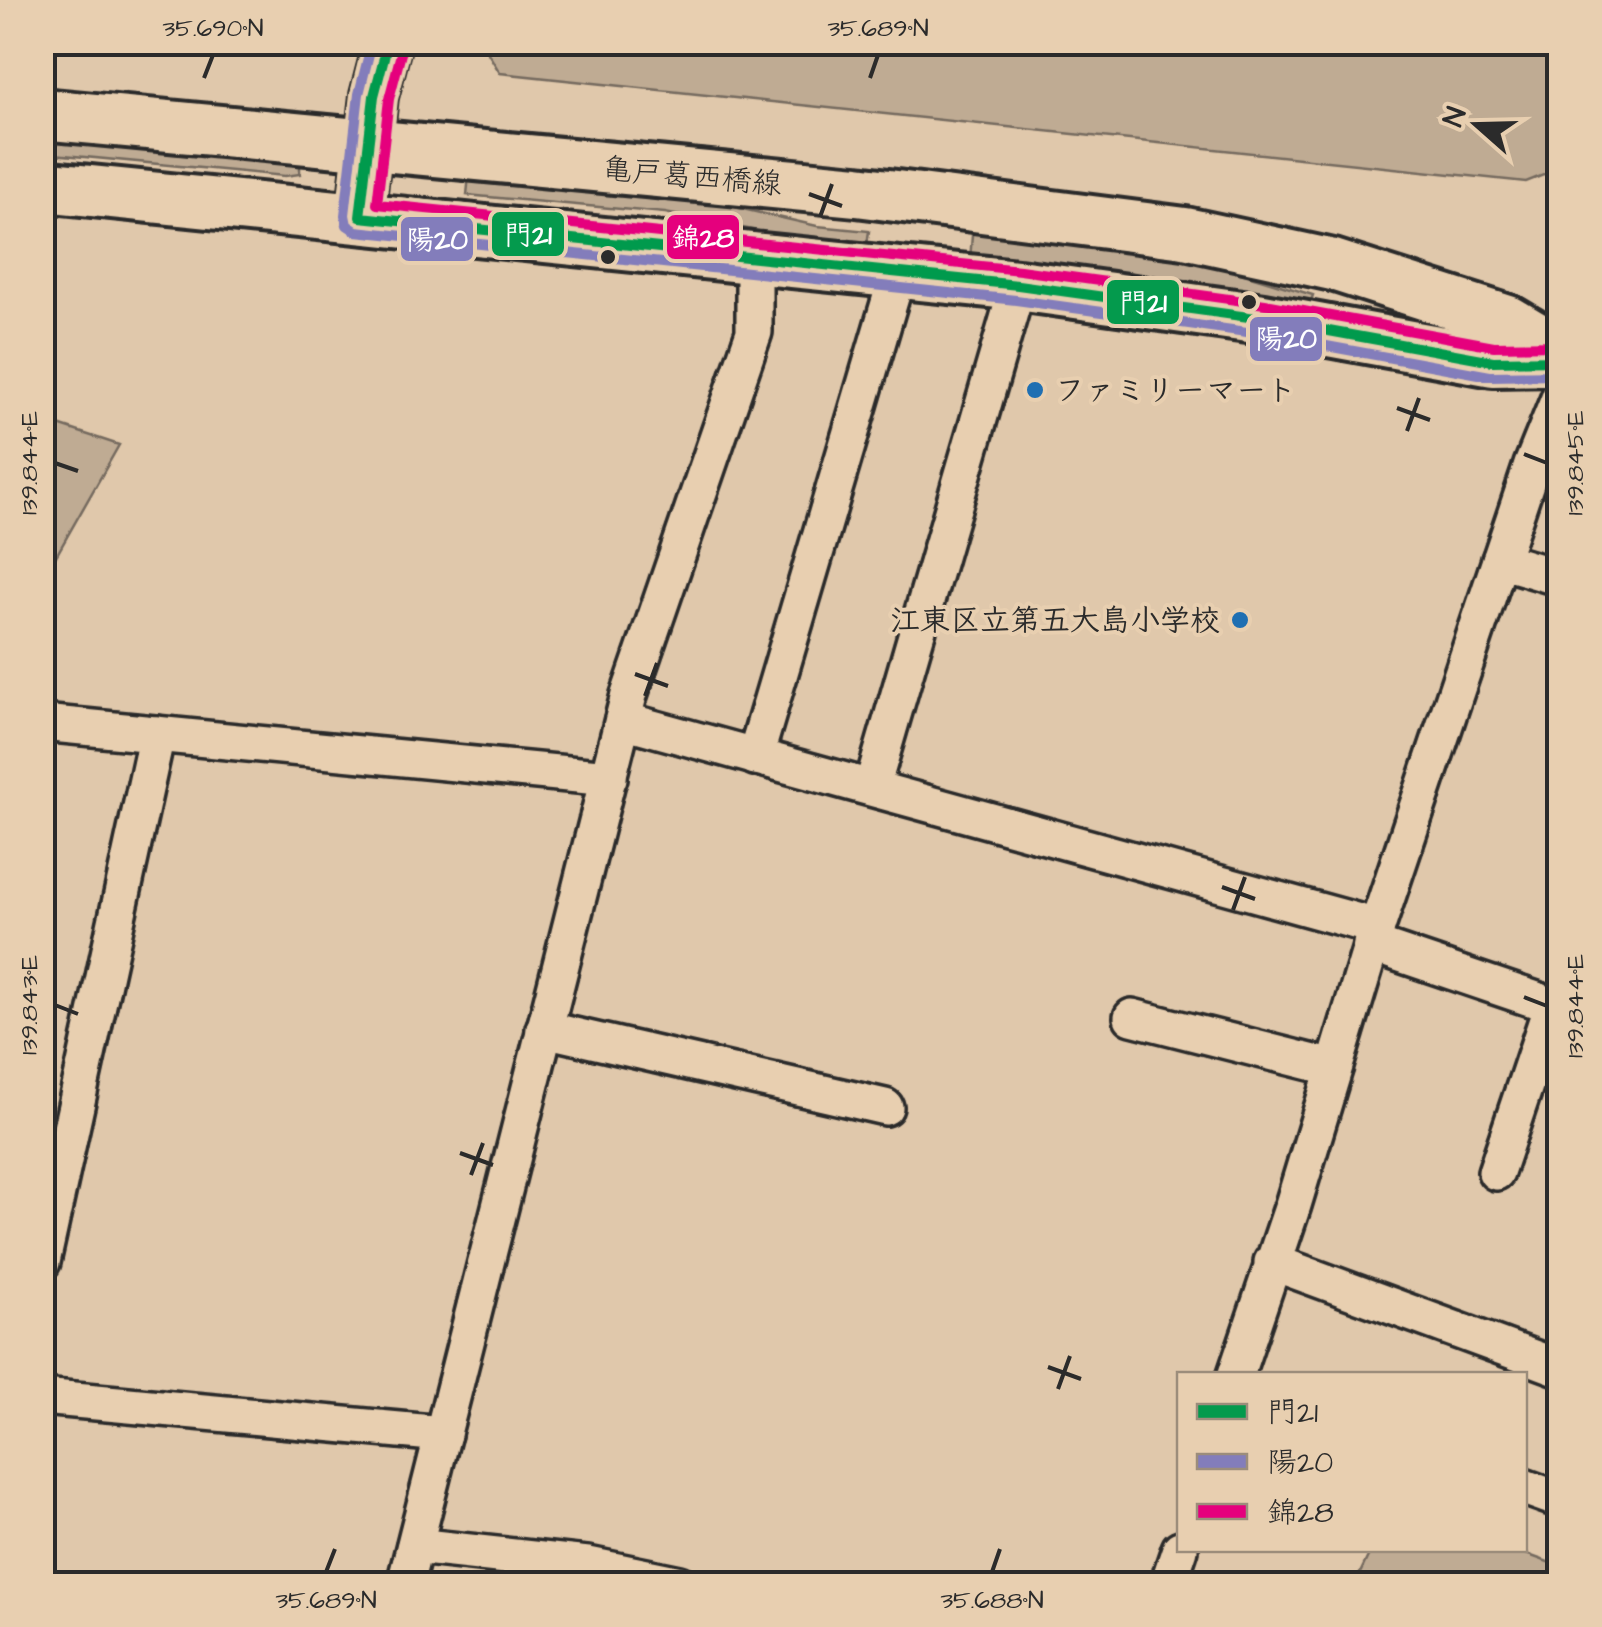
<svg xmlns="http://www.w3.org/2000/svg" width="1602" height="1627" font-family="'Architects Daughter','Klee One',sans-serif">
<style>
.green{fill:#bfab93;stroke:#756b5f;stroke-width:2.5}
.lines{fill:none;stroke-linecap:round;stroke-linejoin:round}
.minor-casing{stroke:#2b2b2b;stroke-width:42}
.tertiary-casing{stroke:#2b2b2b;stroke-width:52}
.secondary-casing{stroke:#2b2b2b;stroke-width:58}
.minor{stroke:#e8cfb0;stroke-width:35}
.tertiary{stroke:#e8cfb0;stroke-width:45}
.secondary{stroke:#e8cfb0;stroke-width:50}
.bus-1-casing{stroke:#e8cfb0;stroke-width:18}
.bus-2-casing{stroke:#e8cfb0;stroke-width:18}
.bus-3-casing{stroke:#e8cfb0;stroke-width:18}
.bus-1{stroke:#049a4d;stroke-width:10}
.bus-2{stroke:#837dbb;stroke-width:10}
.bus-3{stroke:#e5007d;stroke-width:10}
.ticks{fill:none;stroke:#2b2b2b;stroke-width:4}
.bus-dot{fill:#2b2b2b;stroke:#e8cfb0;stroke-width:4}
.poi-dot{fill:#1f6fb2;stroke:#e8cfb0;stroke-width:4}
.labels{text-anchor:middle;stroke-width:8;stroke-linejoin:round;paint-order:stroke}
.street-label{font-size:30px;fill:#2b2b2b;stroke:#e8cfb0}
.poi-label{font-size:30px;font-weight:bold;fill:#2b2b2b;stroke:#e8cfb0;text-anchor:start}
.line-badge{stroke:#e8cfb0;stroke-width:4}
.badge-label{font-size:28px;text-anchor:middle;font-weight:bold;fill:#fff}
.neatline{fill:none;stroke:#2b2b2b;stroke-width:4}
.ticks-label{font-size:25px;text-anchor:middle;fill:#2b2b2b}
</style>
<rect width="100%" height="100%" fill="#e0c8ab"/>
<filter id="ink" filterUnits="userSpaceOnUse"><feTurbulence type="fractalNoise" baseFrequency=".01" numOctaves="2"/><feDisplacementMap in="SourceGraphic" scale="20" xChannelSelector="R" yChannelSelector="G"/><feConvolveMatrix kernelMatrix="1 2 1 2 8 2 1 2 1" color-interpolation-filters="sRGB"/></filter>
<g filter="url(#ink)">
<!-- green -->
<g class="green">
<path d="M482,43H1559V169L1526,182L500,73Z"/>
<path d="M42,136L300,161V174L285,176L43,153Z"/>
<path d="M469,175L695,198L817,226L869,231L866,252L665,213L467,195Z"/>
<path d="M973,223L1142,243L1313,295L1310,304L1173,280L970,260Z"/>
<path d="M43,420L119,445L43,579L42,420Z"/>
<path d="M1371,1550H1515L1559,1566V1584H1355Z"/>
</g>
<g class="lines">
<defs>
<g id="minor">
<path d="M1500,560L1560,578"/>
<path d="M623,720L1377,927"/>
<path d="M42,723L609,778"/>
<path d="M755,757L898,273"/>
<path d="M872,787L1018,285"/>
<path d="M1371,944L1560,1008"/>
<path d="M1132,1017L1334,1068"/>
<path d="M544,1029L885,1107"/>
<path d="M1496,1172L1552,1005"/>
<path d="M42,1262L157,734"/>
<path d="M1272,1262L1560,1368"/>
<path d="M1236,1374L1293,1205L1377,927L1532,465L1560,396"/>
<path d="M42,1397L443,1434"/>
<path d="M1524,1487L1560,1500"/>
<path d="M415,1546L588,1565L680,1584"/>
<path d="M405,1584L629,695L754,332V259"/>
<path d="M1168,1584L1180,1549"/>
</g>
<path id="tertiary" d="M360,217L374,96L388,42"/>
<g id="secondary">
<path d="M42,114L857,191L1185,233L1333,265L1508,321L1560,352"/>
<path d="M42,186L1018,285L1263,319L1493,361L1560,360"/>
</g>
</defs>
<!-- minor casing -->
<use href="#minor" class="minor-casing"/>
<!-- tertiary casing -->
<use href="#tertiary" class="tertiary-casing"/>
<!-- secondary casing -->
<use href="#secondary" class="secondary-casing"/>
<!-- minor -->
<use href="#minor" class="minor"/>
<!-- tertiary -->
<use href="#tertiary" class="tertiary"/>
<!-- secondary -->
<use href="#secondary" class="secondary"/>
<defs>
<path id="bus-1" d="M388,42L374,96L360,217L1018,285L1263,319L1493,361L1560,360"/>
<path id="bus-2" d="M372,42L359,94L345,215L347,225L356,231L1016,300L1261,334L1490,376L1560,375"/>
<path id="bus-3" d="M403,46L389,99L377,204L1020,270L1265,304L1494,346L1560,345"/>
</defs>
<!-- bus-1 casing -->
<use href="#bus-1" class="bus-1-casing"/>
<!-- bus-2 casing -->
<use href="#bus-2" class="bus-2-casing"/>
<!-- bus-3 casing -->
<use href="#bus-3" class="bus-3-casing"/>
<!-- bus-1 -->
<use href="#bus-1" class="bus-1"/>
<!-- bus-2 -->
<use href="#bus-2" class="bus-2"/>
<!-- bus-3 -->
<use href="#bus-3" class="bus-3"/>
</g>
</g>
<!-- ticks -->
<path class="ticks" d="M204,78L213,55M870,78L878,55M809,194L842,206M820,217L832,184M1397,408L1430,420M1407,431L1419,398M1524,454L1547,463M55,463L78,471M635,674L668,686M645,696L657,663M1222,887L1255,899M1233,910L1245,877M1524,997L1547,1006M55,1005L78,1014M460,1153L493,1165M471,1175L483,1143M1048,1367L1081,1379M1058,1389L1070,1356M326,1572L335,1549M992,1572L1000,1549"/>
<!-- markers -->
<g class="bus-dot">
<circle cx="608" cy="257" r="9"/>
<circle cx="1249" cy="302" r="9"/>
</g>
<g class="poi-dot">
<circle cx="1035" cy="390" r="10"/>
<circle cx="1240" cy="620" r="10"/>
</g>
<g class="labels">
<!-- street labels -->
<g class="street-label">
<text transform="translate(692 176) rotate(5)" y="10">亀戸葛西橋線</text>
</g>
<!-- poi labels -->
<g class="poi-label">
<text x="1055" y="400">ファミリーマート</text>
<text x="1220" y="630" text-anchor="end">江東区立第五大島小学校</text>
</g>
</g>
<g class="line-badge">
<rect x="490" y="210" width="76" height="48" rx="10" fill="#049a4d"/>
<rect x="665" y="213" width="76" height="48" rx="10" fill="#e5007d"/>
<rect x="399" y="215" width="76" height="48" rx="10" fill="#837dbb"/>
<rect x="1105" y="278" width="76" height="48" rx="10" fill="#049a4d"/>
<rect x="1248" y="315" width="76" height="48" rx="10" fill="#837dbb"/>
</g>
<g class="badge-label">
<text x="528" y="244">門21</text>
<text x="703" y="247">錦28</text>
<text x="437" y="249">陽20</text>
<text x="1143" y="312">門21</text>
<text x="1286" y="348">陽20</text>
</g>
<!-- margin -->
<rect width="1602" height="1627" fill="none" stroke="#e8cfb0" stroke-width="110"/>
<!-- legend -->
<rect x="1177" y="1372" width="350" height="180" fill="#e8cfb0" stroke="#9c8d7b" stroke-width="2.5"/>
<rect x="1197" y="1404" width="50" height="15" fill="#049a4d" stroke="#9c8d7b" stroke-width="2.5"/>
<text x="1267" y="1422" font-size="30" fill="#2b2b2b">門21</text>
<rect x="1197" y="1454" width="50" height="15" fill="#837dbb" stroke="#9c8d7b" stroke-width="2.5"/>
<text x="1267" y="1472" font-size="30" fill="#2b2b2b">陽20</text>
<rect x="1197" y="1504" width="50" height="15" fill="#e5007d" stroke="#9c8d7b" stroke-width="2.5"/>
<text x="1267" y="1522" font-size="30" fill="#2b2b2b">錦28</text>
<!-- north arrow -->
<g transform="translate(1477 125) rotate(290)" stroke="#e8cfb0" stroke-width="8" paint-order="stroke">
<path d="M0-8L18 38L0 25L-18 38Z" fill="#2b2b2b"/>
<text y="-15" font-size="28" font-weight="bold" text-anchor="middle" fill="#2b2b2b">N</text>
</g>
<rect x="55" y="55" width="1492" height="1517" class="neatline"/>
<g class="ticks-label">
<text x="213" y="36">35.690°N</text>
<text x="878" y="36">35.689°N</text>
<text transform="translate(28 463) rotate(-90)" y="9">139.844°E</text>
<text transform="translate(1574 463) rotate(-90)" y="9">139.845°E</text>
<text transform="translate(28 1005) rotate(-90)" y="9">139.843°E</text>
<text transform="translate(1574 1006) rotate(-90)" y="9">139.844°E</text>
<text x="326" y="1608">35.689°N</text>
<text x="992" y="1608">35.688°N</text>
</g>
</svg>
